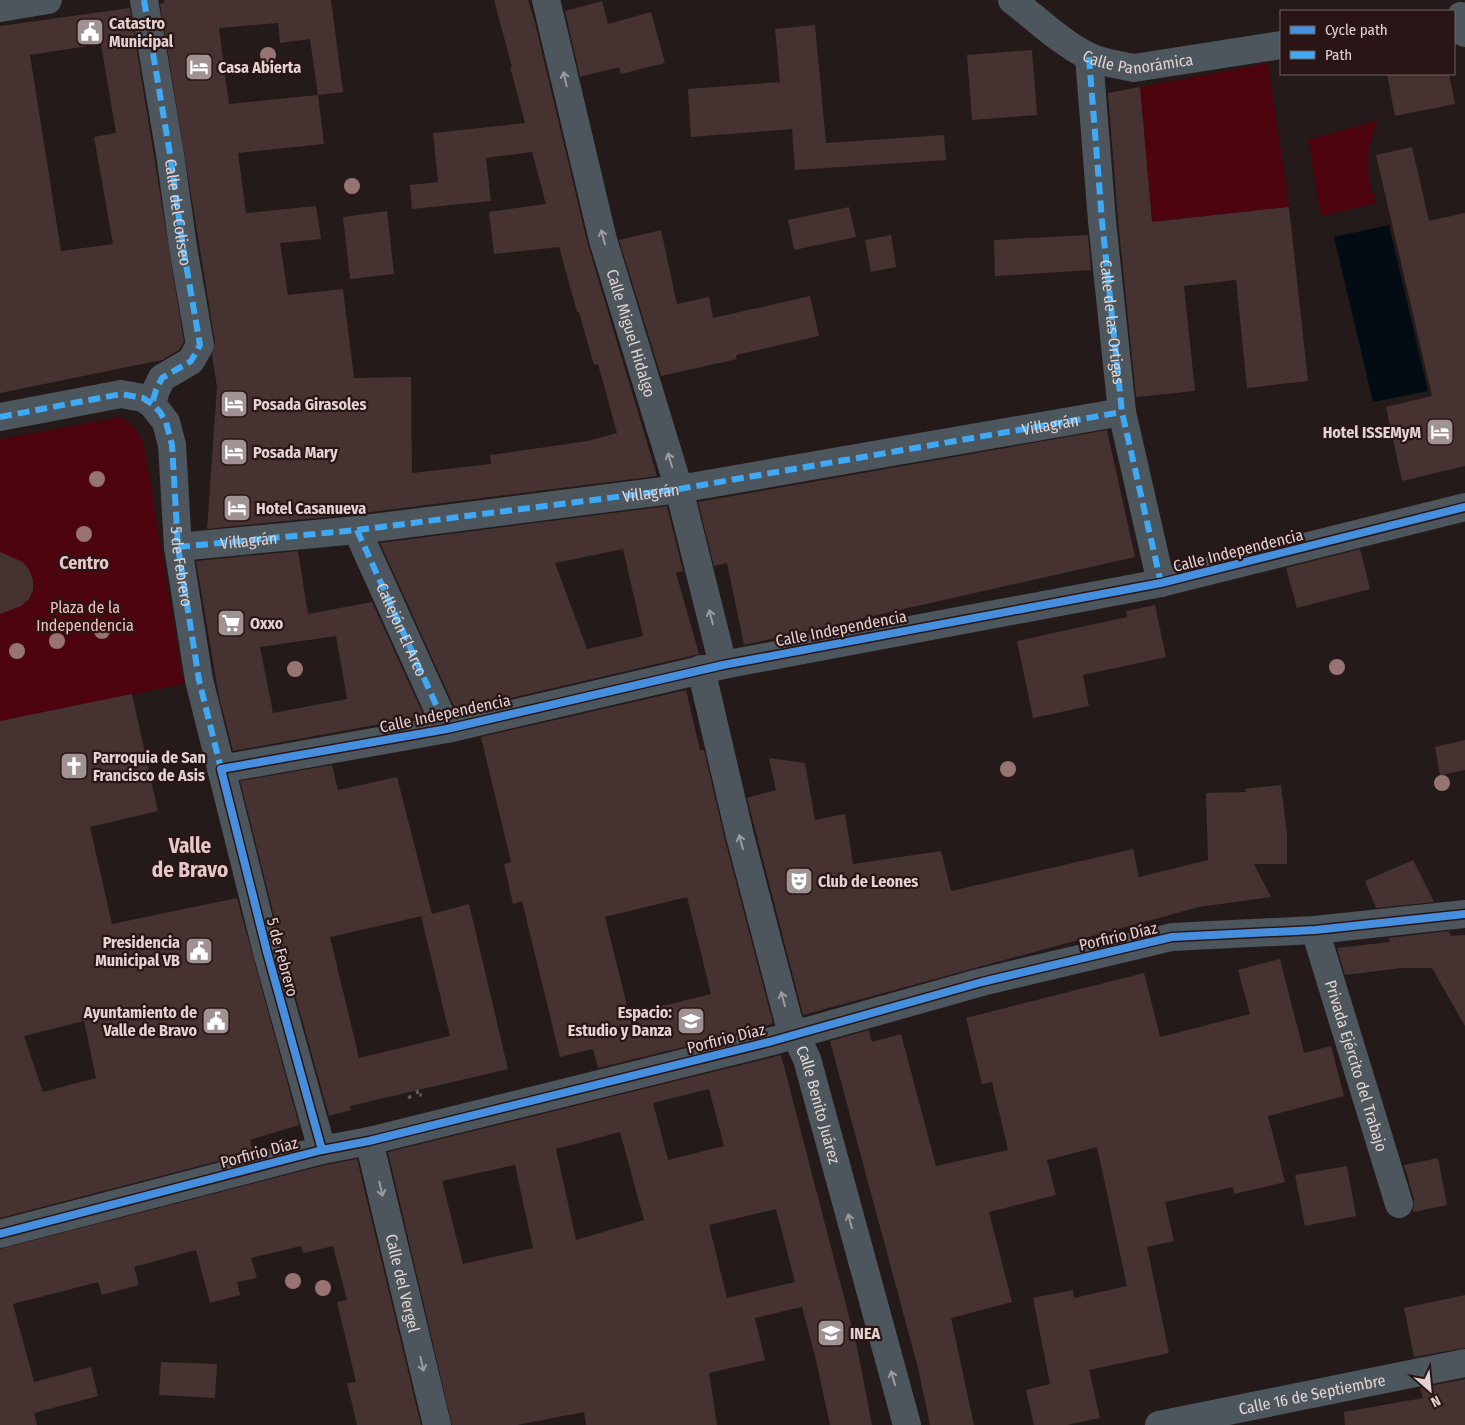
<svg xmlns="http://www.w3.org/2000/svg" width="1465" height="1425" font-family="'Fira Sans Condensed',sans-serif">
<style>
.green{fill:#4e040f}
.water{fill:#040c13}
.building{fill:#473232;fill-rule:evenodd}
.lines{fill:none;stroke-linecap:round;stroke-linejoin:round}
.path{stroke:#5a5e62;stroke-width:3;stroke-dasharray:4 2.5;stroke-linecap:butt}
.minor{stroke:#4c565c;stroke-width:28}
.quiet{stroke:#3fa9f5;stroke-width:6;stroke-dasharray:12 6;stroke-linecap:butt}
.cycleway-casing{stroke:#291515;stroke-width:11}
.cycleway{stroke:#468fdf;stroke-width:8}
.tree{fill:#977473}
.oneway{stroke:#9e9b9d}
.labels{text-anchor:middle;stroke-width:4.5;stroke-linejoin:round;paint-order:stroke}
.poi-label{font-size:16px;font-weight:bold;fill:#e2d3d2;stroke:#291515;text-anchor:start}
.street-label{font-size:16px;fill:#e2d3d2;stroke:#291515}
.park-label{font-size:16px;fill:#f5bebc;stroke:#291515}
.neighbourhood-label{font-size:18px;font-weight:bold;fill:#e5c8c7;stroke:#291515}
.district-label{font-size:21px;font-weight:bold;fill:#e5c8c7;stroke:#291515}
</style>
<rect width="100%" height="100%" fill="#241a1a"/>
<!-- green -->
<g class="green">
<path d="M1268,63L1289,207L1152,222L1140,87Z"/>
<path d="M1378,120C1365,150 1365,173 1376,203L1321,216L1308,140Z"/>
<path d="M120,417C136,426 141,435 145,452L184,684L0,721V439Z"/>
</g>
<!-- water -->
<path class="water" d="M1389,225L1428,391L1373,402L1334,237Z"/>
<!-- building -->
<g class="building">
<path d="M164,0H331L343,92L318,95L324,144L238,153L246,213L316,206L321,239L280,243L288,295L343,289L354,378L411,377L412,473L491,464L490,455L588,441L617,433L598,364L594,365L579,312H577L559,247L494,254L489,212L546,204L532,152L486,158L491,201L412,209L410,185L438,182L433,133L525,123L510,67H512L494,0H528L534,19L588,245L657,476L355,514L207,529L217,387L212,355L215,342L160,4L164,3ZM278,23L280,43L310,39L318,95L229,104L219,28Z"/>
<path d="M602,1L608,24L651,12L665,63L621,74L619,67L580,77L565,11Z"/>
<path d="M130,8L184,342L179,350L162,360L0,393V26ZM101,44L116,133L94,137L113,244L61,251L30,55Z"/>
<path d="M815,25L826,143L944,135L946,160L795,170L792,129L691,137L688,89L780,82L775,29Z"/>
<path d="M1032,50L1037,115L972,120L967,55Z"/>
<path d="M1387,74H1449L1455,104L1395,116Z"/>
<path d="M1140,87L1152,222L1289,207L1308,381L1247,388L1236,280L1184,286L1195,391L1136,397L1118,220L1108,93Z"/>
<path d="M1412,147L1429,221L1465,213V466L1402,481L1386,407L1432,396L1376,155Z"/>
<path d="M849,207L856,237L794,250L788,220Z"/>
<path d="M387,211L394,274L350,279L343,217Z"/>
<path d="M661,230L677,304L709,297L713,318L810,296L819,336L736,355L737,359L661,376L619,240Z"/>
<path d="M891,235L896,267L871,272L865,240Z"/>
<path d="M1088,235L1091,270L995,276L994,240Z"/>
<path d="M1107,430L1135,557L744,645L727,563L714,566L698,502Z"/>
<path d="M667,506L683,571L676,573L699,654L456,711L380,543ZM623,549L643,636L587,649L555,563Z"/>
<path d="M1360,549L1370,589L1297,608L1286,568Z"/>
<path d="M298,551L308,614L372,602L424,716L233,751L219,697L196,561ZM336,636L347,699L273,713L260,647Z"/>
<path d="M0,552L23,562L29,570L33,580V590L29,599L21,606L0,614Z"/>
<path d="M1155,605L1166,657L1083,675L1089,706L1033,718L1017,641L1127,617L1126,611Z"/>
<path d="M686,690L700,750H704L725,840L773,1023L765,1027L598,1068L593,1049L560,1057L522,901L513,904L504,864L511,862L481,737ZM687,897L711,994L629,1014L605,917Z"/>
<path d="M132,694L158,811L90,827L112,924L237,898L299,1125L250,1140L253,1152L0,1218V721ZM84,1021L96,1078L43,1092L24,1036Z"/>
<path d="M1465,740V770L1440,775L1435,747Z"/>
<path d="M769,758L805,763L815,820L845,814L853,864L941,851L951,891L1133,849L1139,877L1208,860L1206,793L1246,792L1245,789L1281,785L1287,835V864H1254L1271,897L1199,907L803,1015L747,798L776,790Z"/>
<path d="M332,765L338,790L397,777L432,914L469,904L508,1069L350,1106L351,1110L329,1116L282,948L240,781ZM431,914L421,916L450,1036L359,1058L330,937Z"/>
<path d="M1413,860L1434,902L1376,908L1365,881Z"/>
<path d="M1449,931L1451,936L1465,935V1026L1432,968H1402L1345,975L1337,948L1390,942L1388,938Z"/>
<path d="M1280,959L1304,1053L1331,1046L1344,1096L1268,1116L1285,1182L1234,1194L1233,1187L1165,1202L1174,1241L1147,1247L1169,1353L1089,1370L1100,1418L1067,1425H1034L1026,1390L1050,1384L1033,1298L1073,1290L1074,1298L1127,1286L1097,1147L1047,1160L1056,1195L989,1212L1012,1302L951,1318L974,1425H930L918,1368L830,1041L869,1030L872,1042L901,1034L936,1166L1008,1150L992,1082L982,1084L966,1018L1144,973L1160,1037L1250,1014L1238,970Z"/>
<path d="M781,1055L857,1347L872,1425H830L816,1360L802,1307L755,1318L765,1360L709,1373L717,1425H586L584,1412L517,1425H452L388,1152ZM709,1089L724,1146L668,1160L653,1103ZM620,1132L644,1220L576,1240L556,1149ZM515,1165L533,1248L463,1264L442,1181ZM776,1209L795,1282L727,1298L709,1225Z"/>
<path d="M1438,1158L1447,1205L1413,1212L1414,1199L1404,1165Z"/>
<path d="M357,1159L421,1425H357L347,1383L356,1382L337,1302L347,1300L333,1246L303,1253L301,1246L251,1258L257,1278L237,1282L240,1295L210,1303L196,1250L134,1267L139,1285L102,1295L98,1282L13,1304L34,1382L91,1367L98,1396L34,1413L37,1425H0V1249L325,1165Z"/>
<path d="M1347,1166L1356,1216L1305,1226L1295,1175Z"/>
<path d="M1465,1295V1348L1414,1357L1404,1308Z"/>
<path d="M161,1362L217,1364L215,1398L159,1395Z"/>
<path d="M1465,1379V1425H1345L1344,1412L1423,1398L1420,1388Z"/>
</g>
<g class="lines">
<!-- path -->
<g class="path">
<path d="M417,1090L418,1095H422"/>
<path d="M408,1098L410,1097L409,1093"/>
</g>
<!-- minor -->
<g class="minor">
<path id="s1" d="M144,0L170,154L183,247L200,345L191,361L162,378L156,390L152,404"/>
<path id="s2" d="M546,0L603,240L679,489L723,665"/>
<path id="s3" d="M1012,0C1037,19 1060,42 1088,56C1102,63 1119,65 1134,68L1281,45"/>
<path d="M0,8L48,0"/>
<path d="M1461,16L1465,33"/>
<path d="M1089,57L1102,221L1122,412L1161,583"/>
<path d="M0,417L121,394L143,398L152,404L166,422L172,445L178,547L199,680L267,952L322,1150"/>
<path d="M357,530L447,729"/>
<path d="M178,547L357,530L679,489L1122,412"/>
<path id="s4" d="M701,669L740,836L788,1019L807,1059L907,1425"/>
<path d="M221,769L447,729L723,665L1161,583L1465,507"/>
<path id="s5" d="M1315,930L1399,1204"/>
<path id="s6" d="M369,1141L437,1425"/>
<path d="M0,1234L322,1150L369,1141L769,1042L982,982L1172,937L1315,930L1465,914"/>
<path id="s7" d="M1159,1425L1465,1363"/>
</g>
<!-- quiet -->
<g class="quiet">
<path d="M144,0L170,154L183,247L200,345L191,361L162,378L156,390L152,404"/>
<path id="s8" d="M1089,57L1102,221L1122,412L1161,583"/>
<path id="s9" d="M0,417L121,394L143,398L152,404L160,412L166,422L172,445L178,547L199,680L221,769"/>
<path id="s10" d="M357,530L447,729"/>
<path id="s11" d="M178,547L357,530L679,489L1122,412"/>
</g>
<defs>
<g id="cycleway">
<path d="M322,1150L267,952L221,769L447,729L723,665L1161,583L1465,507"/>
<path d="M0,1234L322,1150L369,1141L769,1042L982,982L1172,937L1315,930L1465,914"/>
</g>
</defs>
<!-- cycleway casing -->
<use href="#cycleway" class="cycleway-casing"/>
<!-- cycleway -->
<use href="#cycleway" class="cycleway"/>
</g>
<!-- trees -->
<g class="tree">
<circle cx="268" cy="55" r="8"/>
<circle cx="352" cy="186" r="8"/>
<circle cx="97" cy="479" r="8"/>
<circle cx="84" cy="534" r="8"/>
<circle cx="102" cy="631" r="8"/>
<circle cx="57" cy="641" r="8"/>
<circle cx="17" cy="651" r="8"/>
<circle cx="1337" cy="667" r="8"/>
<circle cx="295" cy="669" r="8"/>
<circle cx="1008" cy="769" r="8"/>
<circle cx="1442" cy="783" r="8"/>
<circle cx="293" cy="1281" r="8"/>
<circle cx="323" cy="1288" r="8"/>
</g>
<!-- one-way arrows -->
<defs><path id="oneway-shaft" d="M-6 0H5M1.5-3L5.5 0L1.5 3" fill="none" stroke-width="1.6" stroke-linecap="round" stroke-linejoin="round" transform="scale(1.25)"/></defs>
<g class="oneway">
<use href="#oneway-shaft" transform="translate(565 79) rotate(-103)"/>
<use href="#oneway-shaft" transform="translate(603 237) rotate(-105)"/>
<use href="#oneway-shaft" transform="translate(670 460) rotate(-107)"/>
<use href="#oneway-shaft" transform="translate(711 617) rotate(-104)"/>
<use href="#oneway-shaft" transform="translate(741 842) rotate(-105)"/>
<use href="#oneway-shaft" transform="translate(783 999) rotate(-105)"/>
<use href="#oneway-shaft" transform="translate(381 1189) rotate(77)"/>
<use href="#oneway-shaft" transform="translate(850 1221) rotate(-105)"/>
<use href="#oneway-shaft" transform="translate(422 1364) rotate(77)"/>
<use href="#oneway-shaft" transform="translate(893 1378) rotate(-106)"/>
</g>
<!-- icons -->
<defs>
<symbol id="civic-square" viewBox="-11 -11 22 22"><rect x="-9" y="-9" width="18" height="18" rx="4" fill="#a09292" stroke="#291515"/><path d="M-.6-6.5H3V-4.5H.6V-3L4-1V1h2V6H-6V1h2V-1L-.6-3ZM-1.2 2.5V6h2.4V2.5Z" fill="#fff"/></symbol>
<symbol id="hotel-square" viewBox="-11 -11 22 22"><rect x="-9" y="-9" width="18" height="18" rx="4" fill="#a09292" stroke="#291515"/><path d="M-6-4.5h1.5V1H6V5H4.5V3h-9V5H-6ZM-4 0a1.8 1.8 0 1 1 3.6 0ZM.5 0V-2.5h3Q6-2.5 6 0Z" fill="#fff"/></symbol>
<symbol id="supermarket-square" viewBox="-11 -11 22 22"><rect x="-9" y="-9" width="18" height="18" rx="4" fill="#a09292" stroke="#291515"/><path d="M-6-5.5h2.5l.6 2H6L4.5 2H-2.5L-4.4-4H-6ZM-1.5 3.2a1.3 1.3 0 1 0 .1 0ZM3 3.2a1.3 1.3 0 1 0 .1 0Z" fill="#fff"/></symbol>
<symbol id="church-square" viewBox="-11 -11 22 22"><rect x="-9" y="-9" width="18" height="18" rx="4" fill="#a09292" stroke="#291515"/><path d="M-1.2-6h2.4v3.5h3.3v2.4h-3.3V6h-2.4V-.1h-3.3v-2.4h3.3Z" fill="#fff"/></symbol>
<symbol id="theatre-square" viewBox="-11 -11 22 22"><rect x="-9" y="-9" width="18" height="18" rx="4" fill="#a09292" stroke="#291515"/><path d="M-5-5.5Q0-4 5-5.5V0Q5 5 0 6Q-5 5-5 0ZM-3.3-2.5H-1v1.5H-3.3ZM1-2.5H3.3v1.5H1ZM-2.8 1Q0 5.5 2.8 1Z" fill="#fff"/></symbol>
<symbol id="school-square" viewBox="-11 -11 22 22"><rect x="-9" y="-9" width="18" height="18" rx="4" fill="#a09292" stroke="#291515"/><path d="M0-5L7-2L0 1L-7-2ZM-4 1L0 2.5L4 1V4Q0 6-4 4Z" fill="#fff"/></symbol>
</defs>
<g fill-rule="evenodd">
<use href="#civic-square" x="74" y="16" width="32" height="32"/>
<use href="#hotel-square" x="183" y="51" width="32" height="32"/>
<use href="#hotel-square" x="218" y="388" width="32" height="32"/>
<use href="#hotel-square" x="1424" y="416" width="32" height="32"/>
<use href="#hotel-square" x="218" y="436" width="32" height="32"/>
<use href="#hotel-square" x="221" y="492" width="32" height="32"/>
<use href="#supermarket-square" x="215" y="607" width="32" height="32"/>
<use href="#church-square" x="58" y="750" width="32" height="32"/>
<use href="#theatre-square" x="783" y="865" width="32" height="32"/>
<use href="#civic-square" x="183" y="935" width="32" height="32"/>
<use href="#civic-square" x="200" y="1005" width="32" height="32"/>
<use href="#school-square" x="675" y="1005" width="32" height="32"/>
<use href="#school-square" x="815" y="1317" width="32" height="32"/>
</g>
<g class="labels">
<!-- poi labels -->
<g class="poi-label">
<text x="109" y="29">Catastro<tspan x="109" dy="18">Municipal</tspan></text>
<text x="218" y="73">Casa Abierta</text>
<text x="253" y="410">Posada Girasoles</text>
<text x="1421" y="438" text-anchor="end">Hotel ISSEMyM</text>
<text x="253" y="458">Posada Mary</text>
<text x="256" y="514">Hotel Casanueva</text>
<text x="250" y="629">Oxxo</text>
<text x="93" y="763">Parroquia de San<tspan x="93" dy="18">Francisco de Asis</tspan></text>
<text x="818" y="887">Club de Leones</text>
<text x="180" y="948" text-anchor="end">Presidencia<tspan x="180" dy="18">Municipal VB</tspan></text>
<text x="197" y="1018" text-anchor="end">Ayuntamiento de<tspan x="197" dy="18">Valle de Bravo</tspan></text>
<text x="672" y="1018" text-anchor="end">Espacio:<tspan x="672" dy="18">Estudio y Danza</tspan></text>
<text x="850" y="1339">INEA</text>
</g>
<!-- street labels -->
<g class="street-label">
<text dy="6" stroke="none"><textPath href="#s3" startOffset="146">Calle Panorámica</textPath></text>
<text dy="6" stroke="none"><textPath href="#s1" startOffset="215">Calle del Coliseo</textPath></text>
<text dy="6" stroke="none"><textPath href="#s8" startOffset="266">Calle de las Ortigas</textPath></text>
<text dy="6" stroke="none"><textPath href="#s2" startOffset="344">Calle Miguel Hidalgo</textPath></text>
<text dy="6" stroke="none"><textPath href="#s11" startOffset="881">Villagrán</textPath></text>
<text dy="6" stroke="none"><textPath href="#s11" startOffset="476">Villagrán</textPath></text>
<text dy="6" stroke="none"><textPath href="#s11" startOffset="71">Villagrán</textPath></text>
<text transform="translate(1238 550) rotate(-14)" y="6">Calle Independencia</text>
<text dy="6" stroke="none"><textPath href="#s9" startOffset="325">5 de Febrero</textPath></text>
<text transform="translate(841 628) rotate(-11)" y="6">Calle Independencia</text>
<text dy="6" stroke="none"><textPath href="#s10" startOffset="109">Callejón El Arco</textPath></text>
<text transform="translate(445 713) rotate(-12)" y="6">Calle Independencia</text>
<text transform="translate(1118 936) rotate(-13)" y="6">Porfirio Díaz</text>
<text transform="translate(283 957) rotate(75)" y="6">5 de Febrero</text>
<text transform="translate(726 1038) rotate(-14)" y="6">Porfirio Díaz</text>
<text dy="6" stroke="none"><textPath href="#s5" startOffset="142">Privada Ejército del Trabajo</textPath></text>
<text dy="6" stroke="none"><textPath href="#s4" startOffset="452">Calle Benito Juárez</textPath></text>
<text transform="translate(259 1152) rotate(-15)" y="6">Porfirio Díaz</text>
<text dy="6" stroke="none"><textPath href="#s6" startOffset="146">Calle del Vergel</textPath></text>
<text dy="6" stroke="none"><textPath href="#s7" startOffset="156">Calle 16 de Septiembre</textPath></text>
</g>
<!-- park labels -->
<g class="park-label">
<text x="85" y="613">Plaza de la<tspan x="85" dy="18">Independencia</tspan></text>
</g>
<!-- neighbourhood labels -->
<g class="neighbourhood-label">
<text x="84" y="569">Centro</text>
</g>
<!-- district labels -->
<g class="district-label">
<text x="190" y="853">Valle<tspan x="190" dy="24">de Bravo</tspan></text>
</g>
</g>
<!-- legend -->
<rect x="1280" y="10" width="175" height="65" fill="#291515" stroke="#736161"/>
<rect x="1290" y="26" width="25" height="8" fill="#468fdf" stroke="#736161"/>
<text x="1325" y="35" font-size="15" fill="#e2d3d2">Cycle path</text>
<rect x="1290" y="51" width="25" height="8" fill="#3fa9f5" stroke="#736161"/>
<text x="1325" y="60" font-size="15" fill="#e2d3d2">Path</text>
<!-- north arrow -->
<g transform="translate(1430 1390) rotate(153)" stroke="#291515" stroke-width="4" paint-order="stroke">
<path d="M0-4L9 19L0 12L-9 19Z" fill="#e2d3d2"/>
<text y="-8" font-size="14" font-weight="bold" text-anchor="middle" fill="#e2d3d2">N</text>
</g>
</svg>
